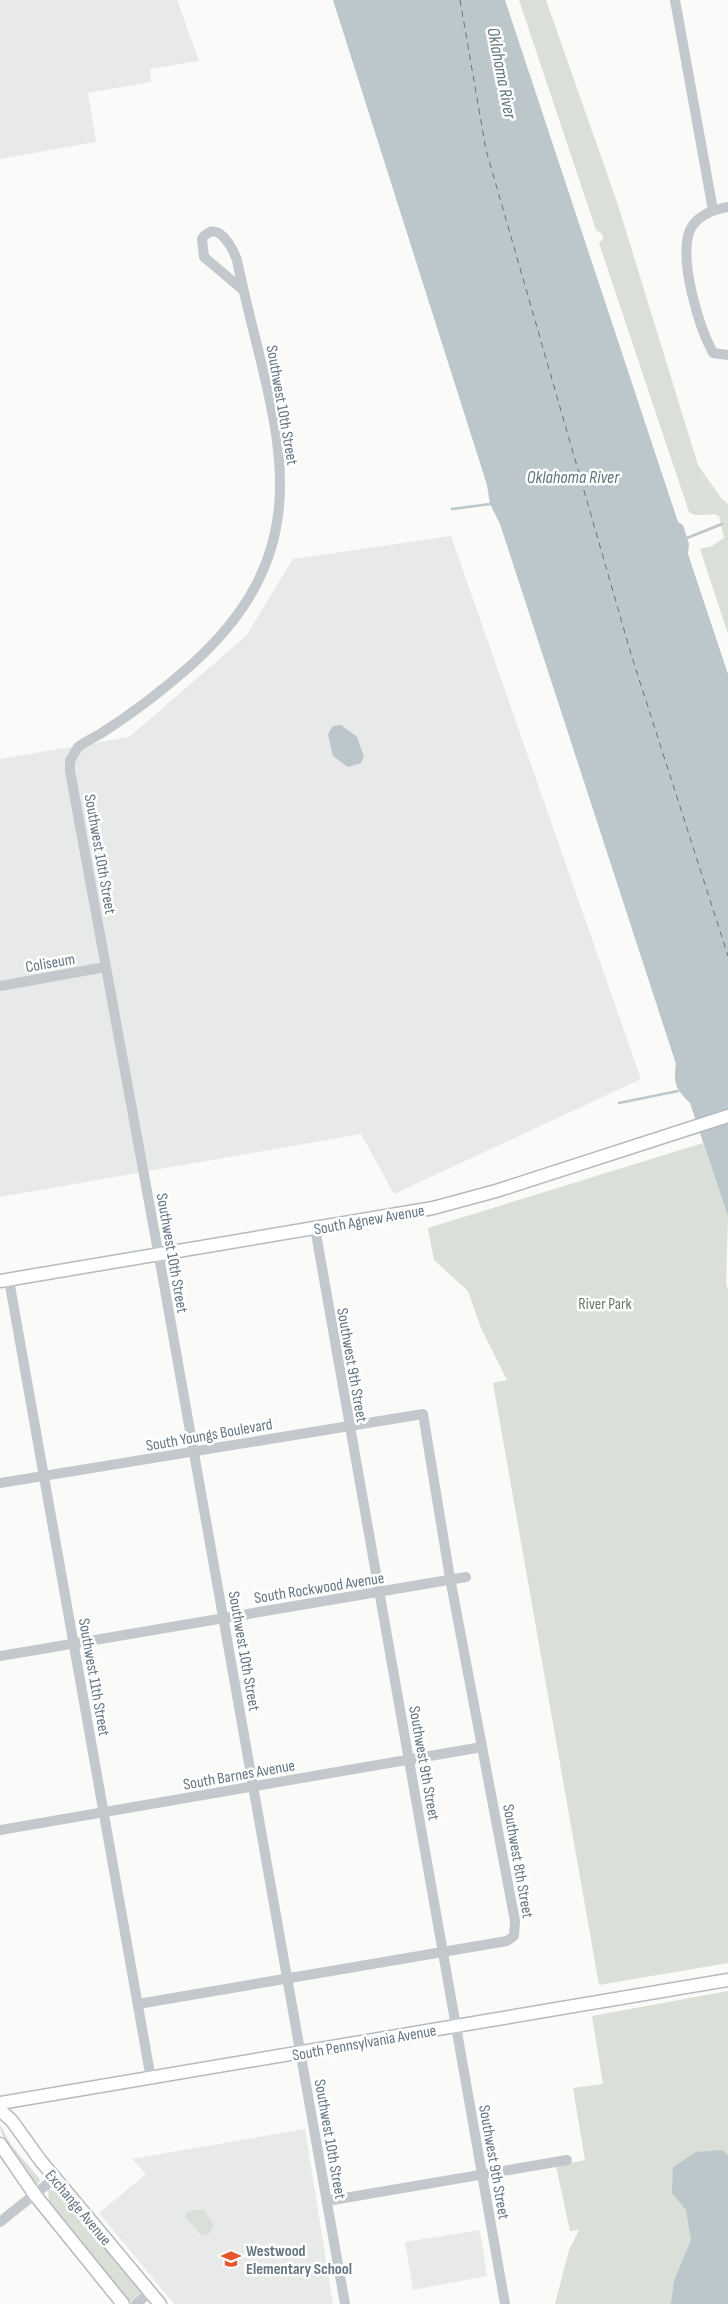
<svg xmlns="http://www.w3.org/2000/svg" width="728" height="2304" font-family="'Sofia Sans Condensed',sans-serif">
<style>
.built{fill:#e8e9e9}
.green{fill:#dadfd7}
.water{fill:#bbc7cb}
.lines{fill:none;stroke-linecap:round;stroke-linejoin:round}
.stream{stroke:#bbc7cb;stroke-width:2.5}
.ferry{stroke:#60757c;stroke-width:1;stroke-dasharray:6 5;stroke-linecap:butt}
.major-casing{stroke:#b5babe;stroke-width:15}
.minor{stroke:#c3c8cc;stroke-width:10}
.major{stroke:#fff;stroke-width:12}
.labels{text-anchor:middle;stroke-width:5;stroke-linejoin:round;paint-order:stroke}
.street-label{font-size:16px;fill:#657683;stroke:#fff}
.park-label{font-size:16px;fill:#687a64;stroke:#fff}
.poi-label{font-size:16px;font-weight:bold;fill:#657683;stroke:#fff;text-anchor:start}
.water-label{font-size:18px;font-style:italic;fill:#60757c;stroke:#fff}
</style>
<rect width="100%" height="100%" fill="#fafaf8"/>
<!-- built -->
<g class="built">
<path d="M0,0H177L199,61L150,69L151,82L88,93L96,142L0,159Z"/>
<path d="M451,536L641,1079L394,1194L361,1134L0,1197V759L129,737L246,636L293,559Z"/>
<path d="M305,2129L333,2304H174L99,2213L146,2174L132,2159Z"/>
<path d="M480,2230L487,2276L413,2290L405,2242Z"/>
</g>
<!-- green -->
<g class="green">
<path d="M519,0H546L618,205L698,465L721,498L728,504V634L700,549L712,546L724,538L719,516C709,511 699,519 689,512L599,243L603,239V235L596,230Z"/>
<path d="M703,1143L728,1217L726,1284L728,1290V1963L599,1985L493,1383L507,1380L481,1328L468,1291L434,1260L428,1228Z"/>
<path d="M728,1991V2304H555L569,2250L579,2230L570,2231L556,2166L585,2160L573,2088L603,2084L592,2016Z"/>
<path d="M0,2125L12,2146L39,2178L40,2181L37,2184C25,2177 0,2139 0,2125Z"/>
<path d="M48,2189L58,2193L66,2200L143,2291L130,2302L54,2211L49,2202Z"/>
<path d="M194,2210H204L214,2225L210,2233L202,2236L185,2217L186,2213Z"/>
</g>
<!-- water -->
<g class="water">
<path d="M333,0H505L678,522L683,525L689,544L688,554L728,674V1217L690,1103C676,1089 673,1084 676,1064L500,524L490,504L487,485Z"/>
<path d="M341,725L357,737L364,757L361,763L348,767L333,756L328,734L333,726Z"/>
<path d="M722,2150L728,2155V2304H671L674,2281L691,2240L686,2210L672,2193L673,2167L696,2152Z"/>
</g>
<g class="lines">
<!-- stream -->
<g class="stream">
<path d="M452,509L490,504"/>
<path d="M687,538L722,524"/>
<path d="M619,1103L678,1091"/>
</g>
<!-- ferry -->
<path class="ferry" d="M460,0L486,150L631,654L728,956"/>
<defs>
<g id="major">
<path d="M0,1281L433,1208L496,1191L728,1116"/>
<path d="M0,2103L728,1980"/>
<path d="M0,2110L12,2121L40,2160L160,2304"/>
<path d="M0,2144L35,2195L123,2304"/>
</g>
</defs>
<!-- major casing -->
<use href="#major" class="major-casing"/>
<!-- minor -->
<g class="minor">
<path d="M675,0L713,210"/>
<path d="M728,207C713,210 697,215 690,230C678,259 699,327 713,353L728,355"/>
<path d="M243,290L204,257L202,239C217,218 232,247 237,260C269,418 335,537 190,666C163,690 132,714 100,734C93,738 85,742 78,747L70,761V771L162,1273L345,2304"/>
<path d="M0,986L105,967"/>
<path d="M315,1228L505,2304"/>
<path d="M9,1280L151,2079"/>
<path d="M0,1483L423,1414L450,1578L515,1921L514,1936L507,1941L138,2004"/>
<path d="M0,1656L466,1577"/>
<path d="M0,1830L482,1747"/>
<path d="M327,2201L567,2160"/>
<path d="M0,2222L55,2178"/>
<path d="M136,2304L150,2292"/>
</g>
<!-- major -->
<use href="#major" class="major"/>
</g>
<!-- icons -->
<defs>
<symbol id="school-bare" viewBox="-9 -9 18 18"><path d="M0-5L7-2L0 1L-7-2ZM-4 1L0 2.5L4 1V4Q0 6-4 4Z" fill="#e4572e" stroke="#fff" stroke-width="2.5" paint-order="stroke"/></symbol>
</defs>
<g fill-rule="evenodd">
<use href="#school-bare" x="217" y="2245" width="28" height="28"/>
</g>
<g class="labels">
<!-- street labels -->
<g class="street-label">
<text transform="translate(283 405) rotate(80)" y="6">Southwest 10th Street</text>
<text transform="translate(101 854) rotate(80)" y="6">Southwest 10th Street</text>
<text transform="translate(50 962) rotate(-10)" y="6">Coliseum</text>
<text transform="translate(369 1219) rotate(-10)" y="6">South Agnew Avenue</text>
<text transform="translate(173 1253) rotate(80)" y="6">Southwest 10th Street</text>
<text transform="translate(353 1365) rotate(80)" y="6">Southwest 9th Street</text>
<text transform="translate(209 1434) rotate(-10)" y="6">South Youngs Boulevard</text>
<text transform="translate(319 1587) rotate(-9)" y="6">South Rockwood Avenue</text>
<text transform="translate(245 1651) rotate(80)" y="6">Southwest 10th Street</text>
<text transform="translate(95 1677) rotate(80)" y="6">Southwest 11th Street</text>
<text transform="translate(425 1763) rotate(80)" y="6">Southwest 9th Street</text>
<text transform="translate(239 1774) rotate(-10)" y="6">South Barnes Avenue</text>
<text transform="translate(519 1861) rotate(80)" y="6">Southwest 8th Street</text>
<text transform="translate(364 2042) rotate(-10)" y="6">South Pennsylvania Avenue</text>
<text transform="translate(331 2139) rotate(80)" y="6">Southwest 10th Street</text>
<text transform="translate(495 2162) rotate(80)" y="6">Southwest 9th Street</text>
<text transform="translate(79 2207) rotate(50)" y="6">Exchange Avenue</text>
</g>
<!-- park labels -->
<g class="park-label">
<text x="605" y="1309">River Park</text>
</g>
<!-- poi labels -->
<g class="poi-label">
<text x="246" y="2256">Westwood<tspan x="246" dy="18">Elementary School</tspan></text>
</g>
<!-- water labels -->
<g class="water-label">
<text transform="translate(502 73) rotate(79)" y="6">Oklahoma River</text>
<text x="573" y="483">Oklahoma River</text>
</g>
</g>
</svg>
